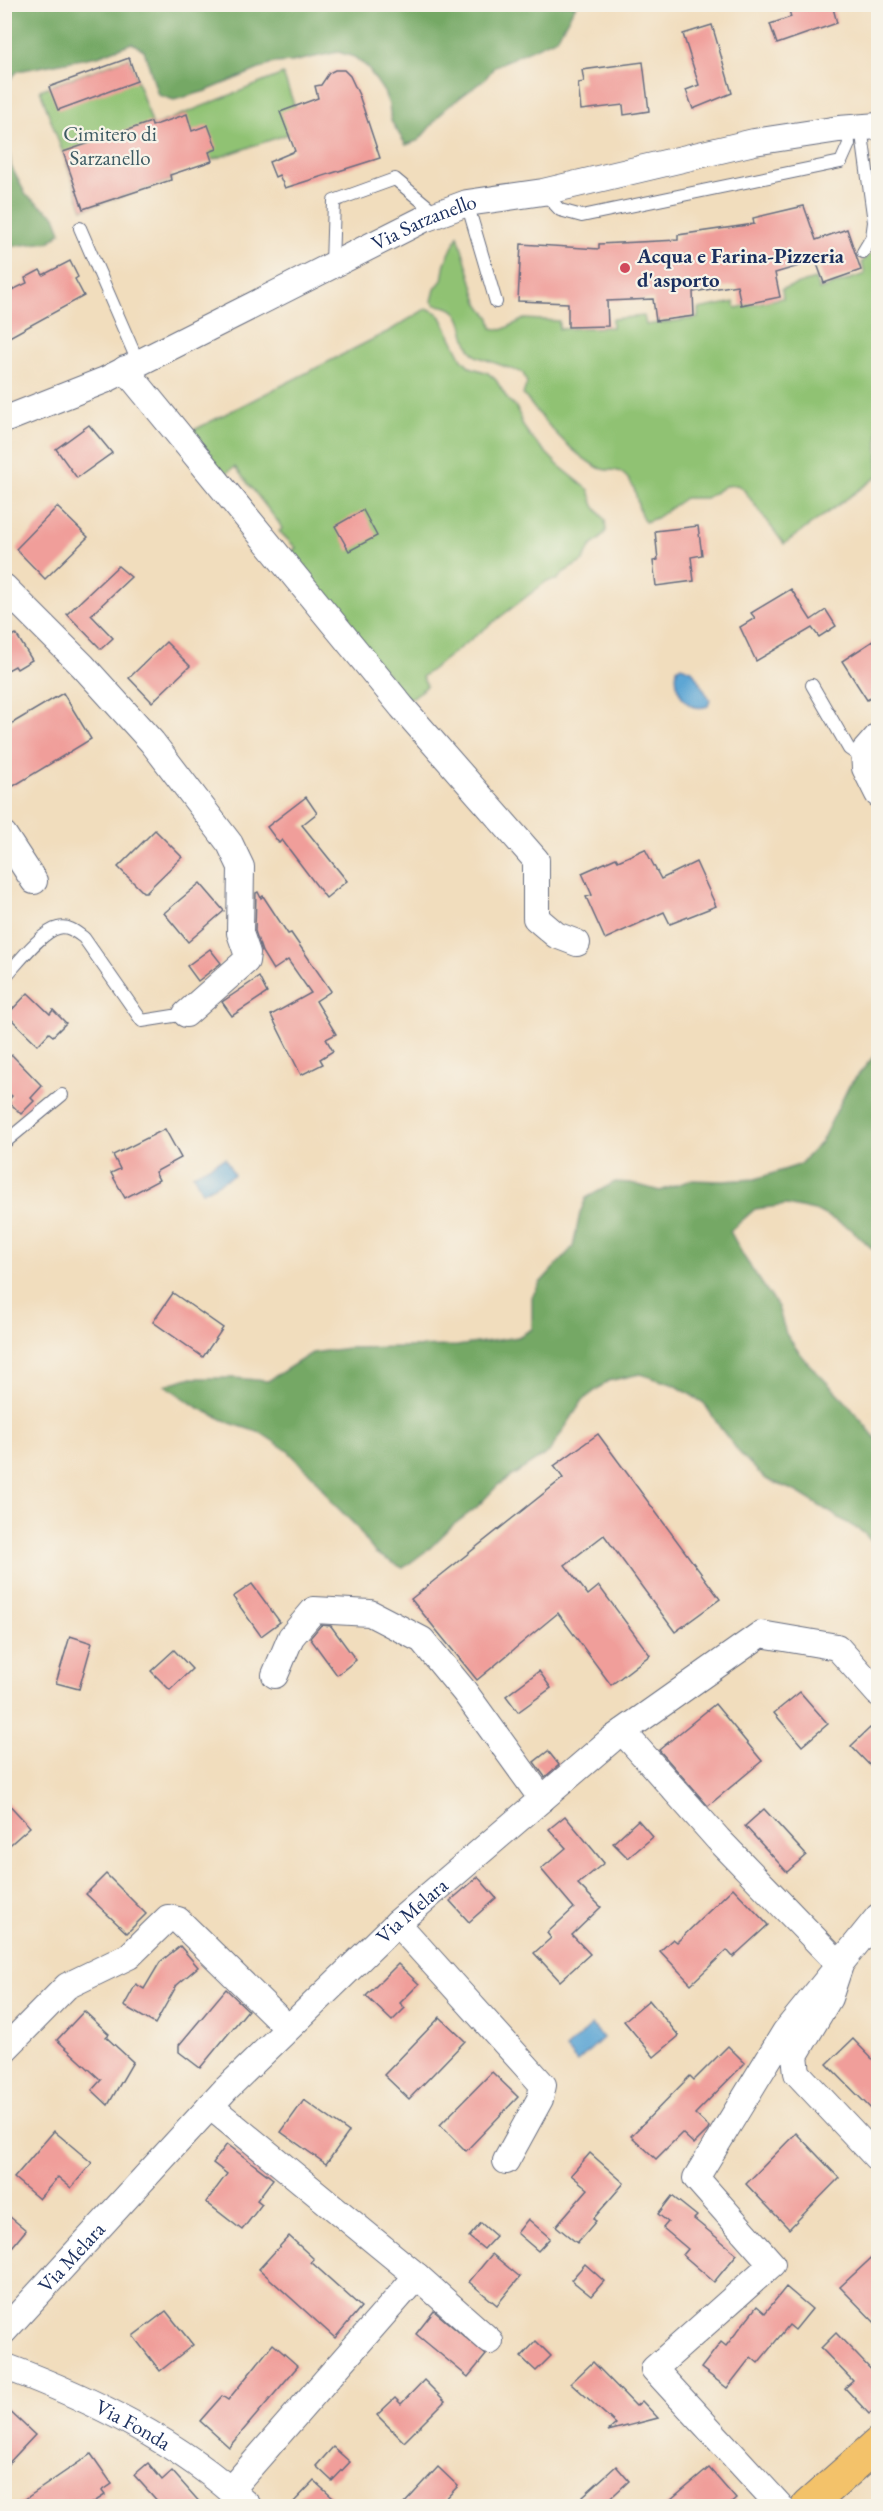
<svg xmlns="http://www.w3.org/2000/svg" width="883" height="2511" font-family="'EB Garamond',serif">
<style>
.green{fill:#90c273;stroke:#567868;stroke-width:1.5}
.forest{fill:#74a865;stroke:#486c62;stroke-width:1.5}
.water{fill:#5da6d4;stroke:#3c6a99;stroke-width:1.5}
.building{fill:#f09e9a}
.lines{fill:none;stroke-linecap:round;stroke-linejoin:round}
.lane-casing{stroke:#666c7f;stroke-width:14}
.street-casing{stroke:#666c7f;stroke-width:28}
.primary-casing{stroke:#666c7f;stroke-width:35}
.lane{stroke:#fff;stroke-width:12}
.street{stroke:#fff;stroke-width:26}
.primary{stroke:#f3c26a;stroke-width:33}
.poi-dot{fill:#d1495b;stroke:#f7f3e8;stroke-width:2}
.labels{text-anchor:middle;stroke-width:4.5;stroke-linejoin:round;paint-order:stroke}
.park-label{font-size:21px;fill:#3e5b64;stroke:#f7f3e8}
.street-label{font-size:21px;fill:#1b2f5e;stroke:#f7f3e8}
.poi-label{font-size:21px;font-weight:bold;fill:#1b2f5e;stroke:#f7f3e8;text-anchor:start}
</style>
<rect width="100%" height="100%" fill="#f7f3e8"/>
<filter id="ink" filterUnits="userSpaceOnUse"><feTurbulence type="fractalNoise" baseFrequency=".0167" numOctaves="2"/><feDisplacementMap in="SourceGraphic" scale="12" xChannelSelector="R" yChannelSelector="G"/><feConvolveMatrix kernelMatrix="1 2 1 2 8 2 1 2 1" color-interpolation-filters="sRGB"/></filter>
<filter id="wash" filterUnits="userSpaceOnUse"><feTurbulence type="fractalNoise" baseFrequency=".008" numOctaves="4" result="noise"/><feDisplacementMap in="SourceGraphic" scale="24" xChannelSelector="R" yChannelSelector="G"/><feGaussianBlur stdDeviation="1.35" result="paint"/><feColorMatrix in="noise" values="0 0 0 0 0 0 0 0 0 0 0 0 0 0 0 0 0 1.4 0 .05"/><feComposite in="paint" operator="in"/></filter>
<g filter="url(#wash)">
<rect width="100%" height="100%" fill="#f1ddbd"/>
<!-- green -->
<g class="green">
<path d="M129,58L153,126L283,74L303,129L170,174L171,180L83,209L40,90Z"/>
<path d="M458,235L478,302L490,318L492,328L502,330L524,319L559,321V329L612,327V319L644,316L646,325L698,318V309L734,302L736,308L783,298L782,289L815,279L819,290L865,274L862,262L877,248L878,244V476L784,544L743,489L737,485L725,486L706,498H685L656,518L645,522C633,506 642,489 622,473C615,468 607,472 599,468C571,454 542,419 523,394L527,383L523,373L476,356C456,337 472,306 435,305L432,301L435,289L442,280L445,263Z"/>
<path d="M427,308L437,313L441,317L462,359L470,367L488,373L496,380L508,400L517,408L523,426L530,436L558,465L589,490L594,506L605,520L606,531L599,540L591,546L583,561L564,572L557,580L547,581L422,677L427,686L413,697L407,698L288,555L296,548L279,531L282,529L279,523L235,467L220,478L186,434L391,330Z"/>
</g>
<!-- forest -->
<g class="forest">
<path d="M4,5L5,4L576,5L557,38L495,66L485,79L445,109L419,140L406,145L391,121L389,105L384,92L367,67L354,57L338,52L292,62L274,63L206,91L174,100L158,95L144,50L132,43L98,56L18,71L6,83V117L11,166L26,195L55,216L61,232L49,242L5,247Z"/>
<path d="M878,1051V1254L850,1228L819,1212L787,1205L755,1209L730,1231L744,1257L778,1307L786,1334L803,1358L846,1402L878,1441V1549L864,1533L797,1492L766,1479L743,1457L721,1429L704,1403L675,1385L640,1374L608,1381L583,1400L549,1452L498,1485L476,1508L452,1526L430,1548L403,1568L375,1553L356,1526L333,1503L313,1476L288,1451L261,1433L230,1423L197,1407L165,1385L188,1378H234L268,1381L312,1353L348,1348L457,1346L518,1337L532,1329V1297L540,1283L573,1247L580,1213L586,1198L615,1182L631,1183L660,1191L691,1180L723,1181L755,1179L799,1165L821,1142L849,1086Z"/>
</g>
<!-- water -->
<g class="water">
<path d="M681,666L692,670L710,700L708,706C685,714 673,687 677,669Z"/>
<path d="M225,1158L234,1175L202,1192L193,1174Z"/>
<path d="M592,2025L603,2038L577,2062L566,2049Z"/>
</g>
<g id="blocks">
<!-- building -->
<g class="building">
<path d="M787,4H832L837,23L777,44L770,24L791,17Z"/>
<path d="M712,25L732,93L693,109L686,90L699,85L683,34Z"/>
<path d="M129,58L137,81L58,110L49,87Z"/>
<path d="M643,62L649,111L624,115L623,105L581,110L578,83L584,82L582,70Z"/>
<path d="M335,70H344L350,76L359,95L380,158L285,188L279,175L275,177L269,162L295,151L280,112L318,98L315,86L321,85L329,73Z"/>
<path d="M187,114L192,131L208,125L217,149L209,152L212,161L170,175L171,180L83,209L63,152L151,122L152,126Z"/>
<path d="M804,206L816,240L847,229L861,270L824,283L816,261L775,273L780,297L741,305L737,285L693,292L694,316L656,321L653,299L607,301L608,326L568,327V303L518,301L521,244L599,249V244L678,240V235L754,224L753,218Z"/>
<path d="M70,261L78,277L75,279L84,296L4,340V294L27,283L25,278L40,270L43,275Z"/>
<path d="M89,425L112,453L77,478L56,449Z"/>
<path d="M57,507L88,537L45,579L16,549Z"/>
<path d="M363,510L377,536L349,551L335,526Z"/>
<path d="M698,526L702,555L691,557L694,581L656,586L653,561L658,560L655,531Z"/>
<path d="M118,566L131,577L91,615L113,638L101,649L67,614Z"/>
<path d="M791,589L811,620L826,610L836,626L819,637L812,628L756,661L740,627L755,618L751,613Z"/>
<path d="M16,634L32,660L17,669L15,666L4,672V640Z"/>
<path d="M879,637V693L867,700L842,661Z"/>
<path d="M166,642L190,666L152,702L129,678Z"/>
<path d="M63,693L91,739L12,787L4,775V728Z"/>
<path d="M306,797L317,813L302,825L347,881L326,898L282,840L279,843L267,827Z"/>
<path d="M155,830L182,857L146,892H143L118,867Z"/>
<path d="M645,849L661,879L696,862L716,906L670,924L664,912L605,939L586,897L592,895L582,873L616,858L618,861Z"/>
<path d="M200,883L224,911L188,942L164,913Z"/>
<path d="M258,892L261,898L263,896L288,934L291,933L331,991L316,1001L336,1034L326,1039L333,1051L320,1059L323,1064L301,1075L271,1015L311,993L288,960L273,970L262,952L255,931L256,893Z"/>
<path d="M210,949L221,963L198,981L187,966Z"/>
<path d="M259,977L267,993L232,1016L222,1002Z"/>
<path d="M28,993L50,1014L53,1010L66,1023L53,1036L49,1033L38,1045L7,1015Z"/>
<path d="M12,1055L42,1086L31,1098L34,1101L21,1114L8,1101L12,1096L4,1089V1063Z"/>
<path d="M165,1129L181,1158L155,1172L159,1180L125,1198L111,1173L120,1169L113,1155Z"/>
<path d="M173,1293L223,1328L203,1357L153,1322Z"/>
<path d="M598,1434L720,1599L675,1632L604,1535L565,1565L588,1595L599,1586L650,1655L611,1685L558,1613L477,1680L411,1599L563,1478L554,1466Z"/>
<path d="M252,1584L280,1622L261,1636L233,1597Z"/>
<path d="M321,1625L331,1626L356,1660L337,1675L310,1638Z"/>
<path d="M70,1636L92,1643L79,1689L56,1683Z"/>
<path d="M174,1650L192,1669L170,1690L151,1671Z"/>
<path d="M539,1671L551,1688L518,1712L506,1696Z"/>
<path d="M800,1692L828,1724L802,1746L774,1713Z"/>
<path d="M715,1704L762,1761L708,1806L659,1750Z"/>
<path d="M870,1728L879,1736V1775L851,1746Z"/>
<path d="M548,1751L559,1765L545,1777L534,1762Z"/>
<path d="M4,1799L30,1827L4,1850Z"/>
<path d="M764,1809L806,1855L787,1872L745,1826Z"/>
<path d="M565,1816L604,1863L578,1884L601,1907L572,1935L590,1954L560,1981L534,1953L551,1938L547,1933L574,1908L541,1869L566,1848L549,1829Z"/>
<path d="M638,1820L653,1837L628,1858L613,1843Z"/>
<path d="M106,1874L146,1914L127,1933L86,1894Z"/>
<path d="M478,1877L496,1898L469,1922L450,1901Z"/>
<path d="M733,1888L768,1925L733,1957L727,1950L691,1984L660,1951L673,1939L677,1942Z"/>
<path d="M180,1946L198,1967L177,1985L155,2024L124,2006L136,1984L144,1989L160,1962Z"/>
<path d="M398,1964L419,1984L400,2003L405,2008L392,2021L366,1996Z"/>
<path d="M226,1989L248,2010L200,2068L179,2052V2045Z"/>
<path d="M649,2000L679,2036L654,2057L624,2021Z"/>
<path d="M84,2011L109,2034L106,2037L133,2062L108,2105L92,2090L101,2080L57,2040Z"/>
<path d="M440,2017L465,2041L409,2099L384,2075Z"/>
<path d="M853,2039L879,2066V2117L827,2064Z"/>
<path d="M728,2046L745,2063L695,2114L709,2127L708,2130L694,2144L682,2133L656,2159L631,2136L690,2076L694,2080Z"/>
<path d="M492,2072L518,2097L466,2151L440,2125Z"/>
<path d="M304,2100L349,2132L326,2164L281,2132Z"/>
<path d="M54,2131L92,2163L71,2188L58,2177L39,2199L14,2178Z"/>
<path d="M796,2133L839,2178L789,2229L746,2184Z"/>
<path d="M227,2144L273,2179L257,2200L262,2204L242,2230L206,2202L227,2174L213,2163Z"/>
<path d="M590,2153L624,2183L593,2219L596,2221L577,2243L556,2226L588,2189L571,2175Z"/>
<path d="M672,2196L697,2216L694,2219L737,2254L714,2282L683,2255L688,2249L663,2228L668,2222L658,2214Z"/>
<path d="M4,2212L26,2230L4,2257Z"/>
<path d="M528,2219L550,2238L538,2251L517,2233Z"/>
<path d="M481,2223L496,2236L484,2249L469,2237Z"/>
<path d="M289,2236L314,2259L311,2262L361,2307L335,2338L259,2269Z"/>
<path d="M879,2251V2327L840,2287Z"/>
<path d="M492,2254L520,2277L497,2305L469,2282Z"/>
<path d="M585,2264L604,2281L591,2296L571,2280Z"/>
<path d="M786,2287L812,2309L795,2330L789,2325L758,2363L751,2357L727,2388L701,2368L721,2342L726,2346L757,2306L765,2313Z"/>
<path d="M166,2311L193,2345L160,2371L133,2336Z"/>
<path d="M434,2311L486,2355L468,2377L416,2334Z"/>
<path d="M836,2333L879,2378V2405L869,2414L845,2388L853,2381L821,2348Z"/>
<path d="M536,2341L551,2356L536,2371L521,2357Z"/>
<path d="M273,2344L298,2366L229,2447L200,2421L222,2396L228,2400Z"/>
<path d="M593,2362L636,2406L642,2401L658,2418L608,2431L616,2424L571,2383Z"/>
<path d="M424,2380L445,2401L404,2442L377,2415L395,2398L401,2404Z"/>
<path d="M4,2406L35,2435L4,2468Z"/>
<path d="M333,2447L350,2462L332,2481L316,2466Z"/>
<path d="M91,2454L112,2484L102,2491L105,2495L88,2506H15Z"/>
<path d="M148,2463L162,2480L172,2471L203,2506H162L134,2475Z"/>
<path d="M616,2466L629,2481L602,2506H572Z"/>
<path d="M438,2467L458,2486L439,2506H402Z"/>
<path d="M709,2468L736,2499L728,2506H664Z"/>
<path d="M314,2481L342,2506H290Z"/>
</g>
</g>
</g>
<g filter="url(#ink)">
<use href="#blocks" fill-opacity="0" stroke="#666c7f" stroke-width="1.5"/>
<g class="lines">
<defs>
<g id="lane">
<path d="M861,127L874,222L872,237L863,252"/>
<path d="M543,192L560,210L582,216L841,162L849,144L848,128"/>
<path d="M467,203L496,302"/>
<path d="M80,228L138,362"/>
<path d="M332,265L334,201L395,179L437,214"/>
<path d="M812,685L849,749L864,759"/>
<path d="M4,978C16,965 42,931 58,928C68,925 76,932 84,938L142,1021L186,1014"/>
<path d="M4,1143L62,1095"/>
</g>
<g id="street">
<path d="M125,369L402,707L536,860V918L556,935L577,943"/>
<path id="s1" d="M4,420L105,380L424,219L467,203L543,192L754,142L839,129L878,126"/>
<path d="M4,587L83,666L152,742L230,844L241,867L240,933L247,953L246,961L186,1014"/>
<path d="M878,736L864,752L865,768L878,794"/>
<path d="M4,835L34,881"/>
<path d="M275,1675L291,1637L314,1610L370,1613L422,1640L464,1691L542,1799"/>
<path d="M623,1732L718,1839L840,1965L829,1998L795,2055L797,2073L878,2159"/>
<path d="M397,1923L543,2085L540,2099L506,2161"/>
<path d="M4,2050L67,1986L129,1956L168,1918L178,1920L288,2028"/>
<path d="M210,2106L417,2276L230,2490"/>
<path d="M417,2276L490,2341"/>
<path id="s2" d="M4,2331L225,2090L397,1923L611,1740L761,1634L837,1647L878,1693"/>
<path id="s3" d="M4,2366C92,2399 179,2441 248,2506"/>
<path d="M780,2506L654,2369L772,2264L696,2178L785,2032L878,1917"/>
</g>
<path id="primary" d="M808,2506L878,2444"/>
</defs>
<!-- lane casing -->
<use href="#lane" class="lane-casing"/>
<!-- street casing -->
<use href="#street" class="street-casing"/>
<!-- primary casing -->
<use href="#primary" class="primary-casing"/>
<!-- lane -->
<use href="#lane" class="lane"/>
<!-- street -->
<use href="#street" class="street"/>
<!-- primary -->
<use href="#primary" class="primary"/>
</g>
</g>
<!-- markers -->
<circle class="poi-dot" cx="625" cy="268" r="6"/>
<g class="labels">
<!-- park labels -->
<g class="park-label">
<text x="110" y="141">Cimitero di<tspan x="110" dy="24">Sarzanello</tspan></text>
</g>
<!-- street labels -->
<g class="street-label">
<text dy="7" stroke="none"><textPath href="#s1" startOffset="465">Via Sarzanello</textPath></text>
<text dy="7" stroke="none"><textPath href="#s2" startOffset="586">Via Melara</textPath></text>
<text dy="7" stroke="none"><textPath href="#s2" startOffset="100">Via Melara</textPath></text>
<text dy="7" stroke="none"><textPath href="#s3" startOffset="142">Via Fonda</textPath></text>
</g>
<!-- poi labels -->
<g class="poi-label">
<text x="637" y="263">Acqua e Farina-Pizzeria<tspan x="637" dy="24">d'asporto</tspan></text>
</g>
</g>
<!-- margin -->
<rect width="883" height="2511" fill="none" stroke="#f7f3e8" stroke-width="24"/>
</svg>
